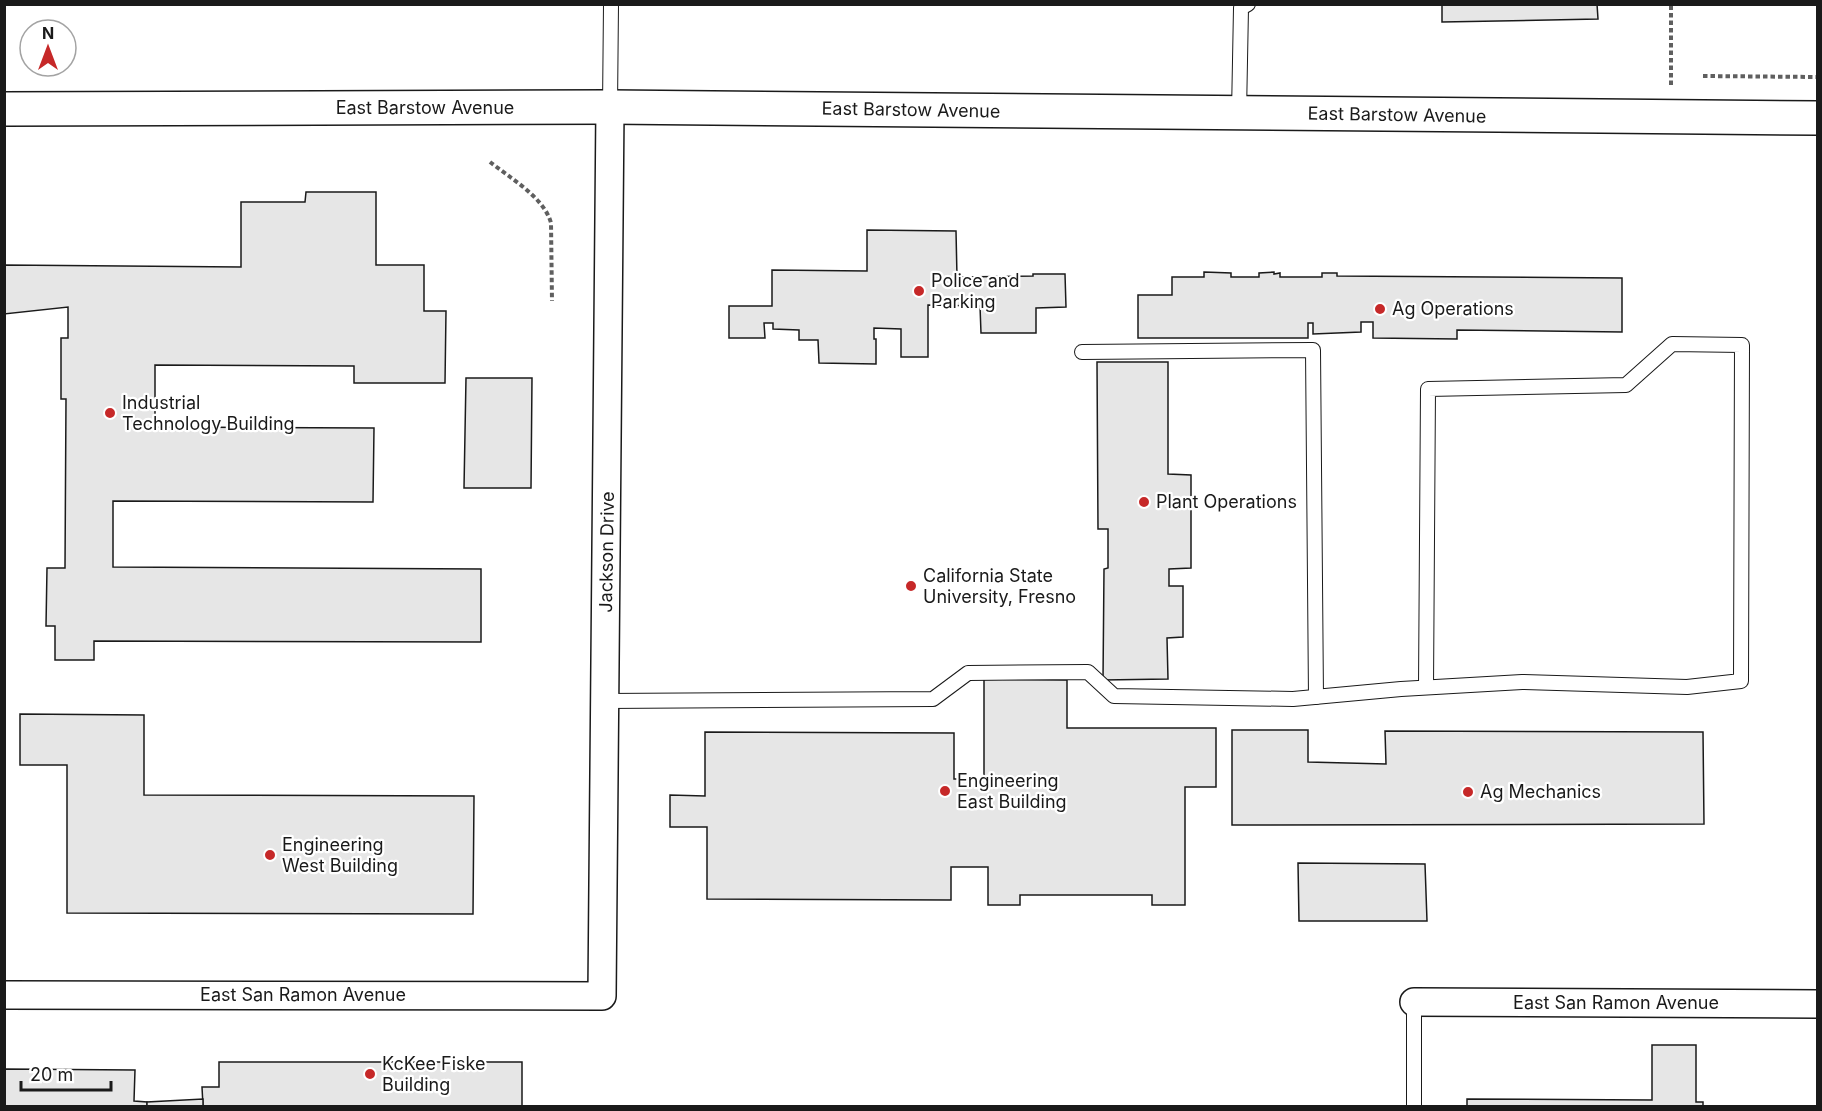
<svg xmlns="http://www.w3.org/2000/svg" width="1822" height="1111" font-family="Inter,sans-serif">
<style>
.building{fill:#e6e6e6;stroke:#1a1a1a;stroke-width:1.5}
.lines{fill:none;stroke-linecap:round;stroke-linejoin:round}
.service-casing{stroke:#1a1a1a;stroke-width:16}
.minor-casing{stroke:#1a1a1a;stroke-width:30}
.tertiary-casing{stroke:#1a1a1a;stroke-width:36}
.path{stroke:#5f5f5f;stroke-width:4;stroke-dasharray:4.5 3;stroke-linecap:butt}
.service{stroke:#fff;stroke-width:14}
.minor{stroke:#fff;stroke-width:27}
.tertiary{stroke:#fff;stroke-width:33}
.poi-dot{fill:#c62828;stroke:#fff;stroke-width:2}
.labels{text-anchor:middle;stroke-width:4.5;stroke-linejoin:round;paint-order:stroke}
.street-label{font-size:18px;fill:#1a1a1a;stroke:#fff}
.poi-label{font-size:18px;fill:#1a1a1a;stroke:#fff;text-anchor:start}
</style>
<rect width="100%" height="100%" fill="#fff"/>
<!-- building -->
<g class="building">
<path d="M1442,4H1597L1598,19L1442,22Z"/>
<path d="M306,192H376V265H424V311H446L445,383H354V366L155,365V427L374,428L373,502L113,501V567L481,569V642L94,641V660H55V626H46L47,568H65L66,399H61V338H68V307L4,314V265L241,267V202H305Z"/>
<path d="M867,230L956,231L957,277L1033,276V274H1065L1066,307L1036,308V333H981L980,306L928,305V357H901V329L874,328V339H876V364L819,363L818,340H799V330L773,329V323H764L765,338H729V306H772V270L867,271Z"/>
<path d="M1204,272L1231,273V277H1259V273L1274,272V274L1280,273V277H1322V273H1337V276L1622,278V332L1457,330V339L1373,338V322H1361V332L1313,334V323H1308V338H1138V295H1172V277H1204Z"/>
<path d="M1097,362H1168V474L1191,475V568L1169,569V586H1183V637L1167,638L1168,679L1103,680L1104,569L1108,568V529H1098Z"/>
<path d="M466,378H532L531,488H464Z"/>
<path d="M984,679L1067,680V728H1216V787H1185V905H1152V895H1020V905H988V867H951V900L707,899V827H670V795L705,796V732L954,733V779H984Z"/>
<path d="M20,714L144,715V795L474,796L473,914L67,913V765H20Z"/>
<path d="M1232,730H1308V762L1386,764L1385,731L1703,732L1704,824L1232,825Z"/>
<path d="M1298,863L1425,864L1427,921H1299Z"/>
<path d="M1652,1045H1696V1102H1703V1106H1467V1099L1652,1100Z"/>
<path d="M219,1062H522V1106H203L202,1087H219Z"/>
<path d="M4,1069L135,1070L134,1101L147,1102V1106H4Z"/>
<path d="M203,1099V1106H147V1102Z"/>
</g>
<g class="lines">
<defs>
<g id="service">
<path d="M610,107L611,4"/>
<path d="M1239,113L1241,8L1248,4"/>
<path d="M1082,352L1313,350L1316,697"/>
<path d="M605,701L933,699L968,673L1088,672L1114,696L1293,699L1401,689L1522,682L1687,687L1741,681L1742,345L1672,344L1626,385L1428,389L1426,687"/>
<path d="M1414,1002V1106"/>
</g>
<g id="minor">
<path d="M4,995L602,996L610,107"/>
<path d="M1414,1002L1818,1004"/>
</g>
<path id="tertiary" d="M4,109L610,107L1818,118"/>
</defs>
<!-- service casing -->
<use href="#service" class="service-casing"/>
<!-- minor casing -->
<use href="#minor" class="minor-casing"/>
<!-- tertiary casing -->
<use href="#tertiary" class="tertiary-casing"/>
<!-- path -->
<g class="path">
<path d="M1703,76L1818,77"/>
<path d="M1671,85V4"/>
<path d="M490,162C510,178 544,197 551,223L552,301"/>
</g>
<!-- service -->
<use href="#service" class="service"/>
<!-- minor -->
<use href="#minor" class="minor"/>
<!-- tertiary -->
<use href="#tertiary" class="tertiary"/>
</g>
<!-- markers -->
<g class="poi-dot">
<circle cx="919" cy="291" r="6"/>
<circle cx="1380" cy="309" r="6"/>
<circle cx="110" cy="413" r="6"/>
<circle cx="1144" cy="502" r="6"/>
<circle cx="911" cy="586" r="6"/>
<circle cx="945" cy="791" r="6"/>
<circle cx="1468" cy="792" r="6"/>
<circle cx="270" cy="855" r="6"/>
<circle cx="370" cy="1074" r="6"/>
</g>
<g class="labels">
<!-- street labels -->
<g class="street-label">
<text x="425" y="114">East Barstow Avenue</text>
<text transform="translate(911 110) rotate(1)" y="6">East Barstow Avenue</text>
<text transform="translate(1397 115) rotate(1)" y="6">East Barstow Avenue</text>
<text transform="translate(607 552) rotate(-89)" y="6">Jackson Drive</text>
<text x="303" y="1001">East San Ramon Avenue</text>
<text x="1616" y="1009">East San Ramon Avenue</text>
</g>
<!-- poi labels -->
<g class="poi-label">
<text x="931" y="287">Police and<tspan x="931" dy="21">Parking</tspan></text>
<text x="1392" y="315">Ag Operations</text>
<text x="122" y="409">Industrial<tspan x="122" dy="21">Technology Building</tspan></text>
<text x="1156" y="508">Plant Operations</text>
<text x="923" y="582">California State<tspan x="923" dy="21">University, Fresno</tspan></text>
<text x="957" y="787">Engineering<tspan x="957" dy="21">East Building</tspan></text>
<text x="1480" y="798">Ag Mechanics</text>
<text x="282" y="851">Engineering<tspan x="282" dy="21">West Building</tspan></text>
<text x="382" y="1070">KcKee Fiske<tspan x="382" dy="21">Building</tspan></text>
</g>
</g>
<!-- border -->
<rect width="1822" height="1111" fill="none" stroke="#1a1a1a" stroke-width="12"/>
<!-- north arrow -->
<g transform="translate(48 48)"><circle r="28" fill="#ffffff" stroke="#a3a3a3" stroke-width="1.5"/>
<path d="M0-4.5L10 22L0 15L-10 22Z" fill="#c62828"/>
<text y="-9" font-size="16" font-weight="bold" text-anchor="middle" fill="#1a1a1a">N</text>
</g>
<!-- scale -->
<path d="M21 1081v9h90v-9" fill="none" stroke="#1a1a1a" stroke-width="3"/>
<text x="30" y="1081" font-size="18" fill="#1a1a1a" stroke="#ffffff" stroke-width="4.5" paint-order="stroke">20 m</text>
</svg>
